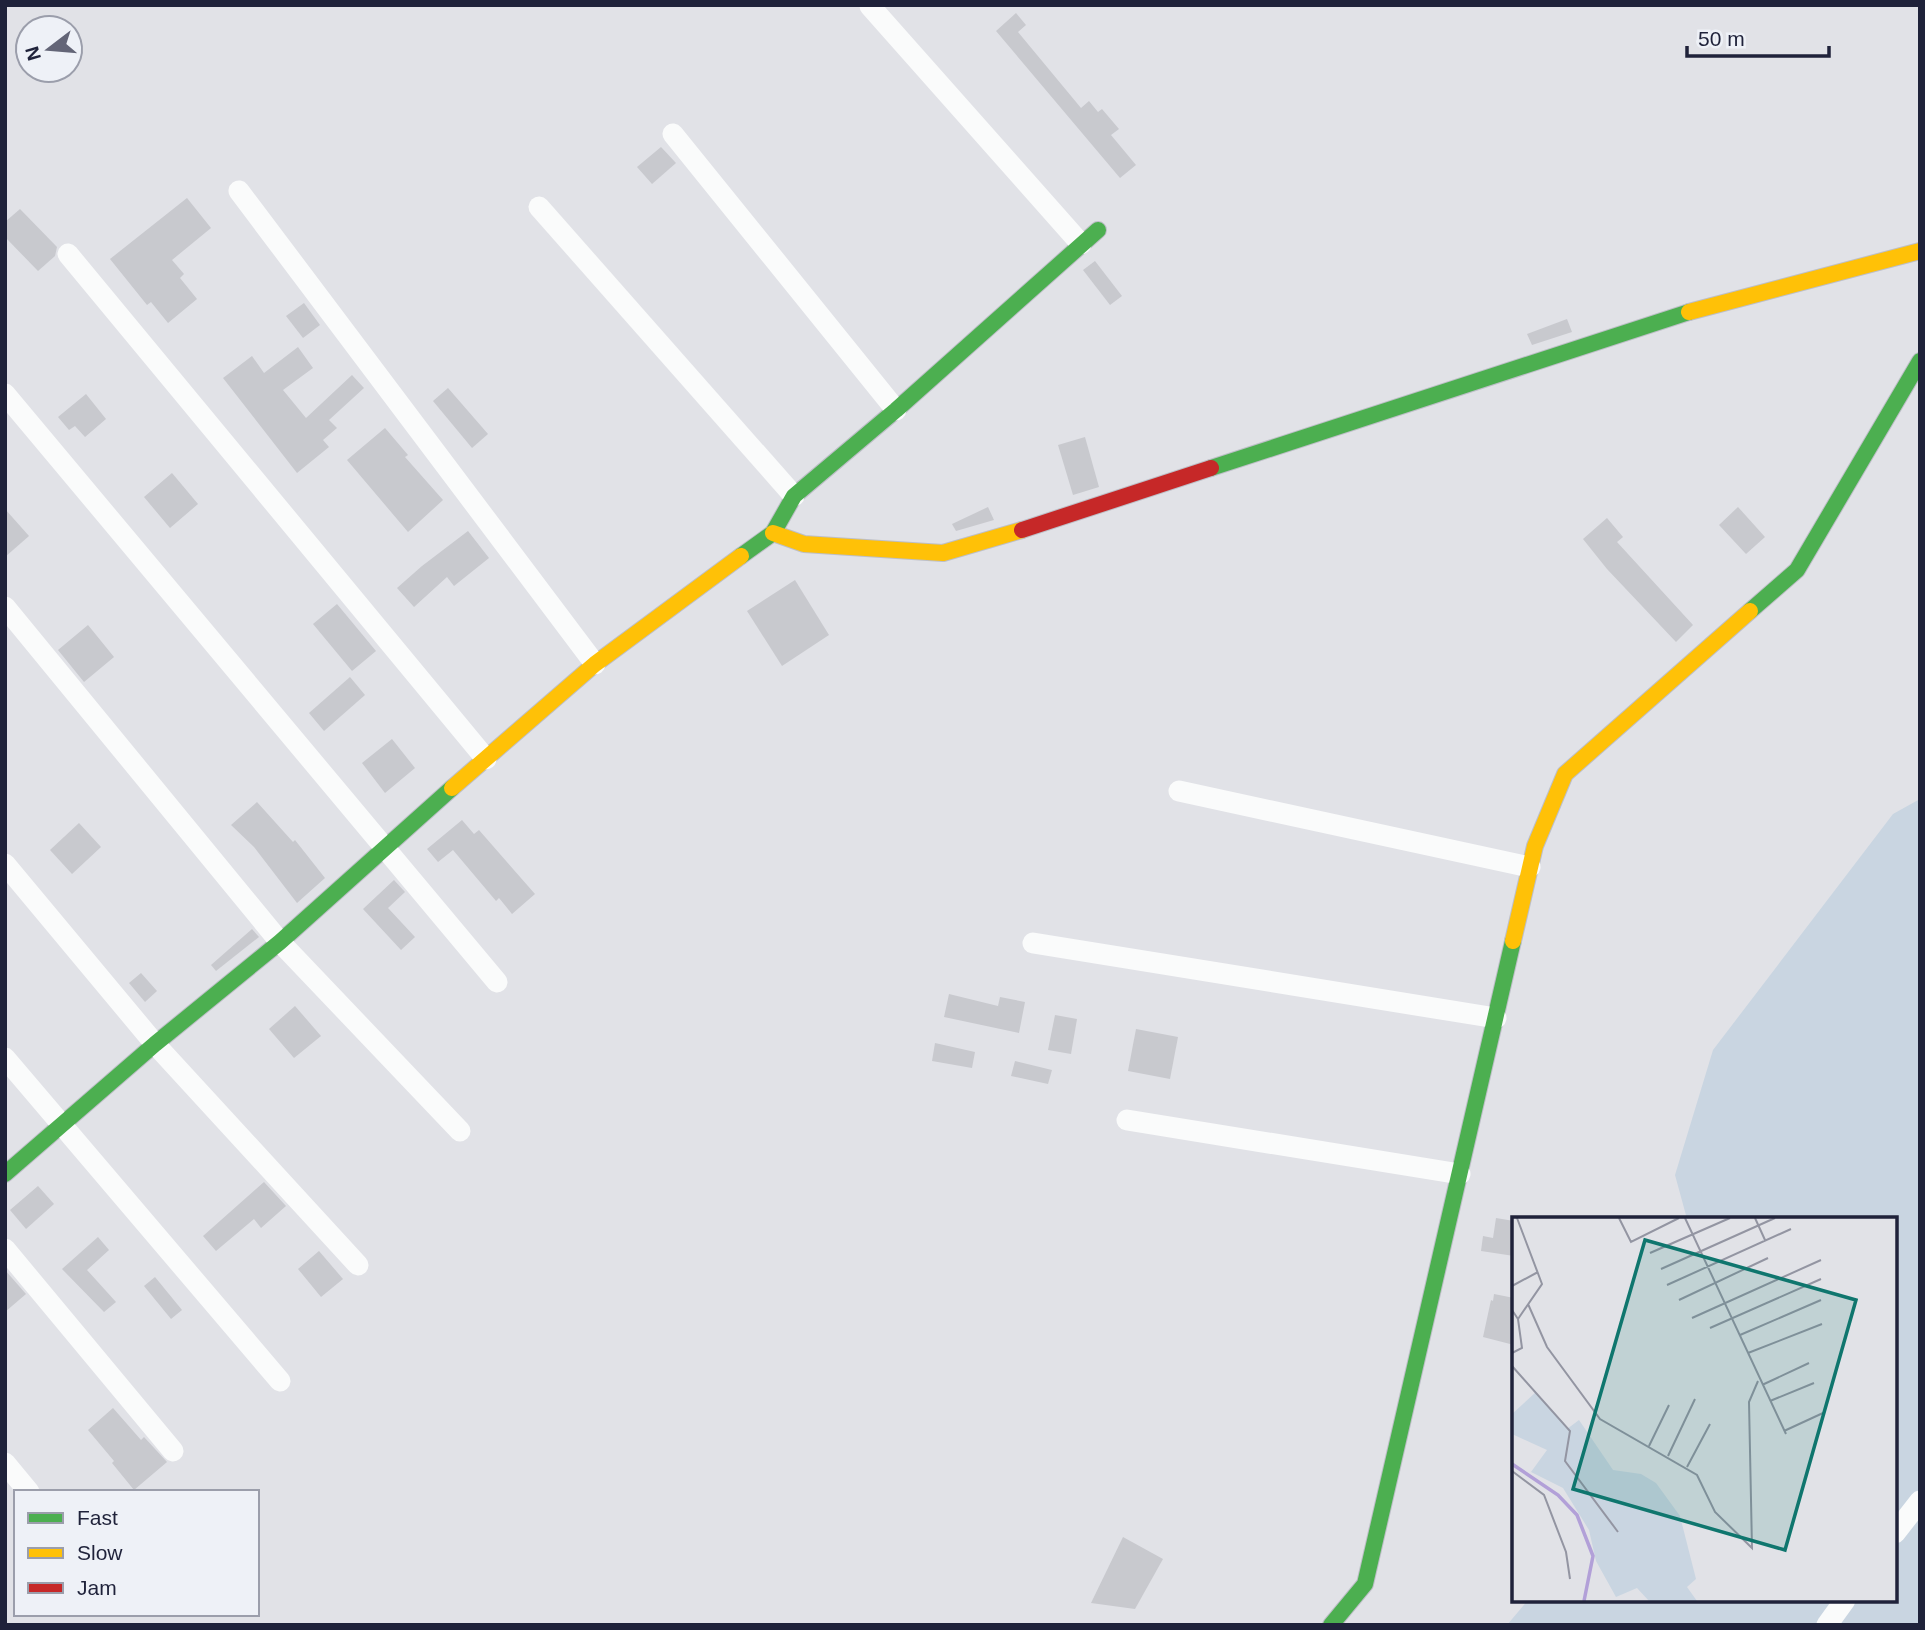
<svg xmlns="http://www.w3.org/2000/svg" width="1925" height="1630" font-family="Helvetica,sans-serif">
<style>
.green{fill:#c9d5e1}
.building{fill:#c8c9ce}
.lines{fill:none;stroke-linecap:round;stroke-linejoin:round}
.fast-casing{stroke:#bdbfc7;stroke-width:18}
.slow-casing{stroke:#bdbfc7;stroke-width:18}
.jam-casing{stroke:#bdbfc7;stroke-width:18}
.street{stroke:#fafbfb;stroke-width:21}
.fast{stroke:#4caf50;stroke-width:16}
.slow{stroke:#ffc107;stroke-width:16}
.jam{stroke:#c62828;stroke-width:16}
.inset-river{fill:none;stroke:#b2a0d8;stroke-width:3.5}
.inset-road{fill:none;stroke:#9395a2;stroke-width:2}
.view{fill:#0f766e;fill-opacity:0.15;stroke:#0f766e;stroke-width:3.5}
.inset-edge{fill:none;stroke:#1f223a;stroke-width:3.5}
</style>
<rect width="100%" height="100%" fill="#e1e2e7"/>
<!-- green -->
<path class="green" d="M1920,799V1625H1507L1528,1600H1895V1219H1687L1675,1175L1713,1050L1893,814Z"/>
<!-- building -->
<g class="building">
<path d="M1016,13L1026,25L1018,32L1081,108L1089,101L1098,112L1102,109L1119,129L1111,135L1136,165L1120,178L996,31Z"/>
<path d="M661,147L676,163L652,184L637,167Z"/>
<path d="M187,198L211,228L172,260L184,274L180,278L197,299L168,323L151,302L147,305L110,259Z"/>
<path d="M20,209L57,247L55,256L38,271L5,237V222Z"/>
<path d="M1095,261L1122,296L1110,305L1083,270Z"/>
<path d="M304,303L320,325L303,338L286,316Z"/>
<path d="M1567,319L1572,332L1532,345L1527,334Z"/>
<path d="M298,347L313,368L283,390L306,418L352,375L364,388L329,420L337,428L323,440L329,447L297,473L223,378L252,356L264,373Z"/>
<path d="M448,388L488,434L472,448L433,401Z"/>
<path d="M86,394L106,419L85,437L75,426L69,430L58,417Z"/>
<path d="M385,428L408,455L405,457L443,500L408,532L347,460Z"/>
<path d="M1085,437L1099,487L1073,495L1058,445Z"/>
<path d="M172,473L198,504L170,528L144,497Z"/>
<path d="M988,507L994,520L956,531L952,524Z"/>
<path d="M1738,507L1765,537L1746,554L1719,525Z"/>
<path d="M5,509L29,536L5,557Z"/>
<path d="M1607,518L1623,537L1617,542L1693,625L1676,642L1607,569L1583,539Z"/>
<path d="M468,531L489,558L454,586L447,577L414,607L397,588L422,566Z"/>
<path d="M795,580L829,635L782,666L747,611Z"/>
<path d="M337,604L376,651L352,671L313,624Z"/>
<path d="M88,625L114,657L84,682L58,650Z"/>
<path d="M350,677L365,695L324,731L309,713Z"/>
<path d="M392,739L415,768L385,793L362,763Z"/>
<path d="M257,802L293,842L295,840L325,878L297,903L254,847L231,825Z"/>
<path d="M462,820L474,834L479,830L535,894L512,914L499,898L496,901L453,850L438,862L427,849Z"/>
<path d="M79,823L101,847L72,874L50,850Z"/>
<path d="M394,880L405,892L388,908L415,937L401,950L363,909Z"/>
<path d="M252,929L259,937L216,971L211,965Z"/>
<path d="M141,973L157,991L145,1002L129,983Z"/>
<path d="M949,994L998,1006L1000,997L1025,1002L1019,1033L944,1017Z"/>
<path d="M295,1006L321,1036L294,1058L269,1029Z"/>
<path d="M1055,1015L1077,1019L1071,1054L1048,1050Z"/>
<path d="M1136,1029L1178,1037L1170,1079L1128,1071Z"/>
<path d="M935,1043L975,1052L972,1068L932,1061Z"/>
<path d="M1015,1061L1052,1070L1048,1084L1011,1076Z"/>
<path d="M264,1182L286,1206L261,1228L254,1219L216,1251L203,1236Z"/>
<path d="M38,1186L54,1204L26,1229L10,1210Z"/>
<path d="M1496,1218L1514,1221V1256L1481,1251L1483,1236L1493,1238Z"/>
<path d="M98,1237L109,1250L87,1270L116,1302L104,1312L62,1269Z"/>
<path d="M319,1251L343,1279L321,1297L298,1269Z"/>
<path d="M5,1270L26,1294L5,1312Z"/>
<path d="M155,1277L182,1310L171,1319L144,1286Z"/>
<path d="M1494,1294L1514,1298V1345L1483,1337L1491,1300L1493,1301Z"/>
<path d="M113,1408L141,1440L144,1437L167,1462L134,1490L112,1463L114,1461L88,1430Z"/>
<path d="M1123,1537L1163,1559L1135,1609L1091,1603Z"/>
</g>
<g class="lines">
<defs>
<g id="fast">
<path d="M1211,468L1689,312"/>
<path d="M741,556L773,533L794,496L896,410L1098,230"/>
<path d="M1750,611L1797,570L1920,361"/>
<path d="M5,1174L155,1044L280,942L452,788"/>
<path d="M1331,1625L1365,1584L1513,941"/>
</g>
<g id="slow">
<path d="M1689,312L1920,251"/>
<path d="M773,533L804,544L943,553L1022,530"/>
<path d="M452,788L595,664L741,556"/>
<path d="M1513,941L1535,846L1565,774L1750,611"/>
</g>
<path id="jam" d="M1022,530L1211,468"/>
</defs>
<!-- fast casing -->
<use href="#fast" class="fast-casing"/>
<!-- slow casing -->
<use href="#slow" class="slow-casing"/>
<!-- jam casing -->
<use href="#jam" class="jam-casing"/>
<!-- street -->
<g class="street">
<path d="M870,6L1081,244"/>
<path d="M673,134L896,410"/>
<path d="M239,191L595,664"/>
<path d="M539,207L794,496"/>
<path d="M68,254L486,759"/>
<path d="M5,394L497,982"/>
<path d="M5,607L280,942L460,1131"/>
<path d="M1179,791L1530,867"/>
<path d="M5,864L155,1044L358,1265"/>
<path d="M1033,943L1496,1018"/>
<path d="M5,1058L280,1381"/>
<path d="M1127,1120L1460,1174"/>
<path d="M5,1249L173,1451"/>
<path d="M5,1463L29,1492"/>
<path d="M1895,1533L1920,1501"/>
<path d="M1827,1625L1845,1600"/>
</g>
<!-- fast -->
<use href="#fast" class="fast"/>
<!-- slow -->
<use href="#slow" class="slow"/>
<!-- jam -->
<use href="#jam" class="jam"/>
</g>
<!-- overview -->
<g transform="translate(1512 1217)">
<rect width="385" height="385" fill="#e1e2e7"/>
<path d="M24,175L55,212L67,203L101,253L129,257L144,266L168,299L184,362L175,370L185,384H137L125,371L104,380L84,344L77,313L51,271L19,255L35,233L0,217V197Z" fill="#c9d5e1"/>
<path class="inset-river" d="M0,247L46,278L65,298L81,339L72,384"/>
<path class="inset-road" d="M5,1L30,67L6,102M107,1L119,25L167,1M173,1L274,217M243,1L253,23M138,36L218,1M149,52L263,1M155,68L279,12M0,69L26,55M167,83L256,41M16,87L35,130L88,202L185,258L203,295L240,331L237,185L246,164M0,93L6,102L10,131L0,136M180,101L309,43M198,111L309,62M228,118L309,83M236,136L310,107M0,149L58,214L53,244L106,315M250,168L297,146M258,184L302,166M272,214L311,196M137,229L157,188M156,239L183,182M175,250L198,207M0,254L32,278L54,335L58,362"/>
<path class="view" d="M133,23L344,83L273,333L61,272Z"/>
<rect width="385" height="385" class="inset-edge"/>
</g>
<!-- border -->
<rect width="1925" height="1630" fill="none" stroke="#1f223a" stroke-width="14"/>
<!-- legend -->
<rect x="14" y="1490" width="245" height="126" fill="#eef1f7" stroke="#9b9eab" stroke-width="2"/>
<rect x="28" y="1513" width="35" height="10" fill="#4caf50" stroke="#9b9eab" stroke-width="2"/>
<text x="77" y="1525" font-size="21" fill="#1f223a">Fast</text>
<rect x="28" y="1548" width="35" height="10" fill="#ffc107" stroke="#9b9eab" stroke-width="2"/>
<text x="77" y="1560" font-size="21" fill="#1f223a">Slow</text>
<rect x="28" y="1583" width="35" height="10" fill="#c62828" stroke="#9b9eab" stroke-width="2"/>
<text x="77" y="1595" font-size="21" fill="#1f223a">Jam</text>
<!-- north arrow -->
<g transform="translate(49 49) rotate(254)"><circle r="33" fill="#eef1f7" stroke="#9b9eab" stroke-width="2"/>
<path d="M0-5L12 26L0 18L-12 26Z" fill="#636577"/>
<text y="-10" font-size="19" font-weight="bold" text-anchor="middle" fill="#1f223a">N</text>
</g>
<!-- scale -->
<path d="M1687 46v10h142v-10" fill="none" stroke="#1f223a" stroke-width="3.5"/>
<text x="1698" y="46" font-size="21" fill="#1f223a" stroke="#eef1f7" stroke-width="5" paint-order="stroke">50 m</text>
</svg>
